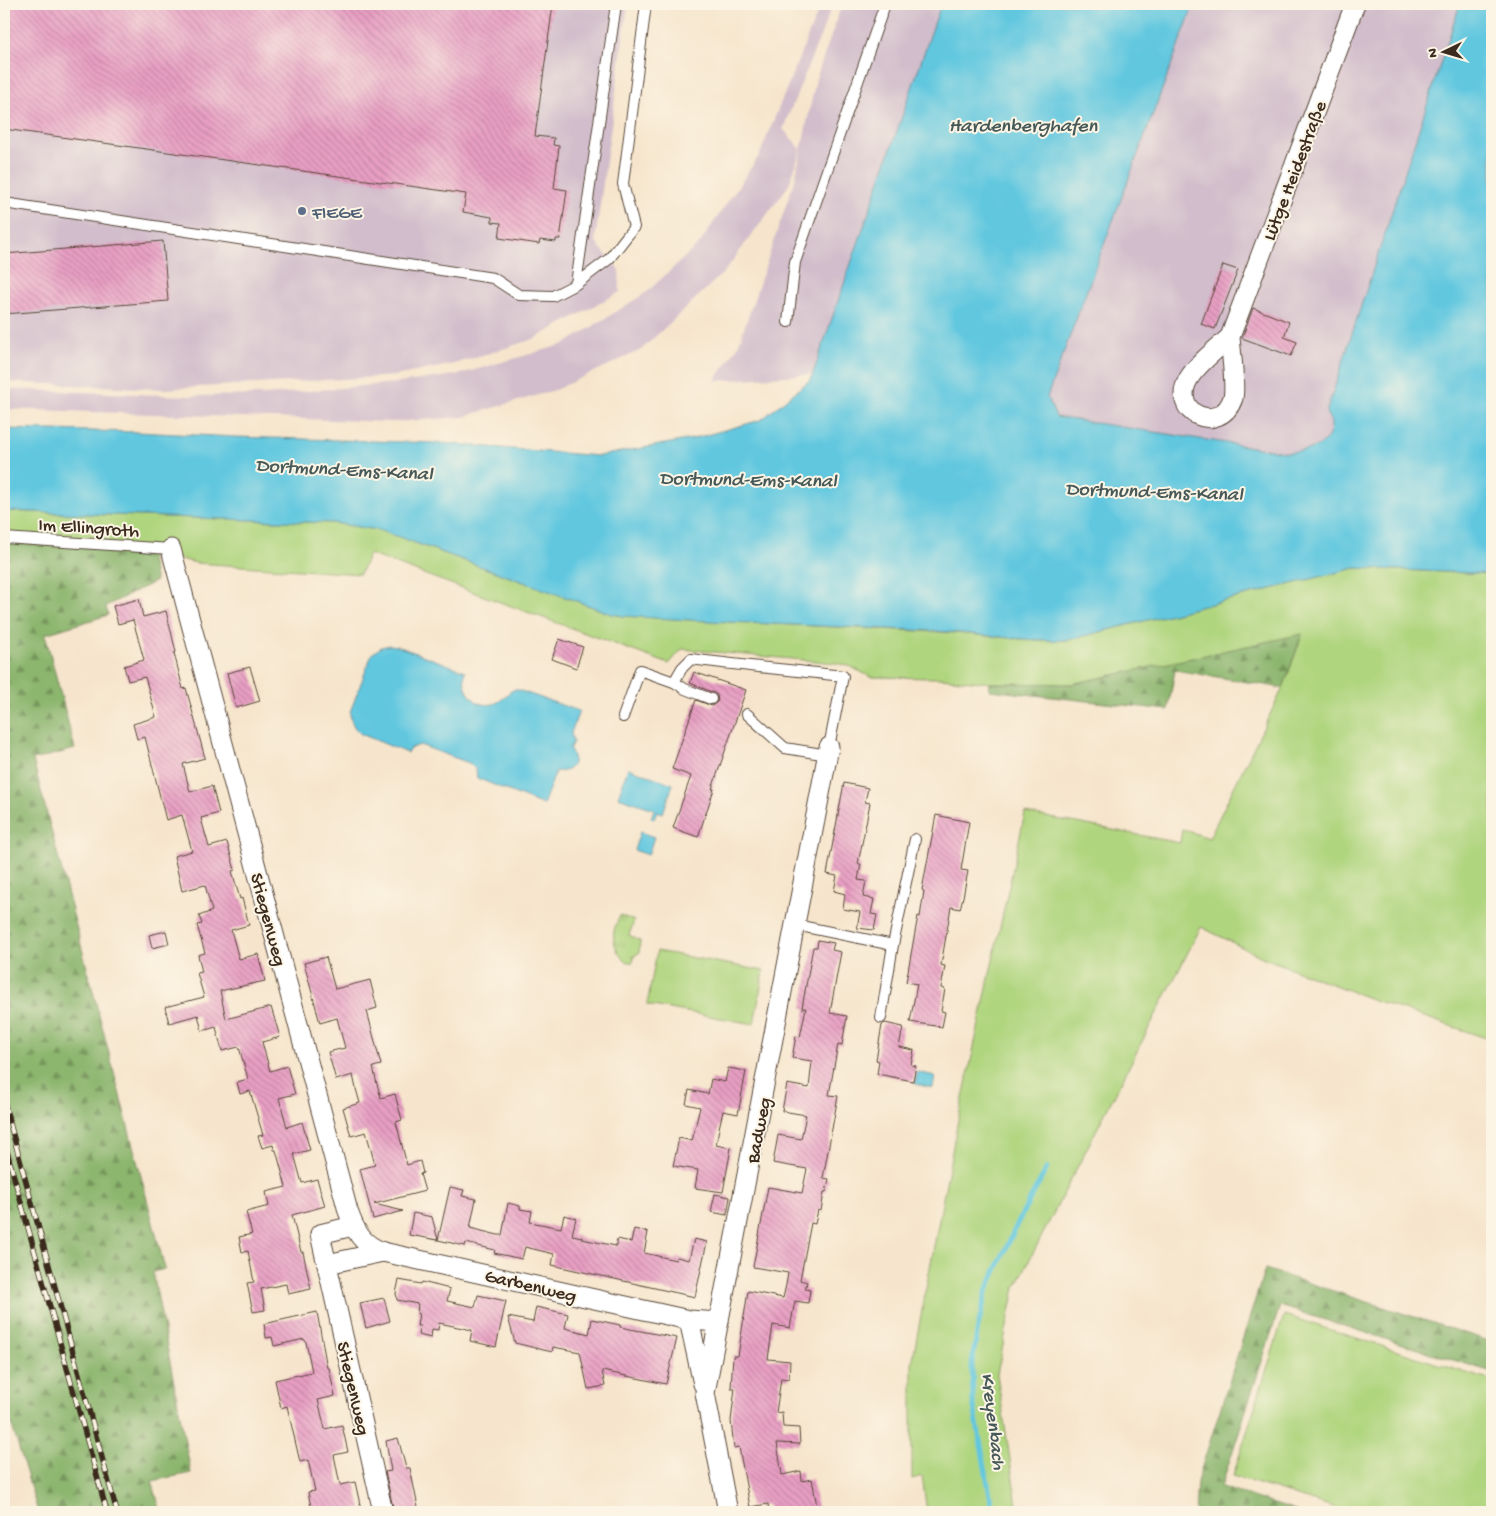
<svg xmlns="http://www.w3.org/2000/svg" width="1496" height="1516" font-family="'Gochi Hand',sans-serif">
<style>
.industrial{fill:#d1bdcb}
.grass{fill:#b0d57f;stroke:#76804e}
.forest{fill:url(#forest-firs);stroke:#647046}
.park{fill:url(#park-tufts);stroke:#76804e}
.water{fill:#61c7df;stroke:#4e787e}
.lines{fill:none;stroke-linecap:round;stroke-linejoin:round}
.stream{stroke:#61c7df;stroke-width:5}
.building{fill:url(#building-back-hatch)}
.service-casing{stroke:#574638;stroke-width:12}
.minor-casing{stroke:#574638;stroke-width:21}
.service{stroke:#fff;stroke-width:10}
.minor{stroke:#fff;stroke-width:19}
.rail-casing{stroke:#3b2a1e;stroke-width:5.5}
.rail{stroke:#fcf5e5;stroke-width:4;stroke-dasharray:11;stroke-linecap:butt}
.service-dot{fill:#5c6f8a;stroke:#fcf5e5;stroke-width:2}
.labels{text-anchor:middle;stroke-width:4;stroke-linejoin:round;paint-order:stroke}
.street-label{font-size:19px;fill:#3b2a1e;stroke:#fcf5e5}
.service-label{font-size:19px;fill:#4e5e75;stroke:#fcf5e5;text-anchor:start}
.water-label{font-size:20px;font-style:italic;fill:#465958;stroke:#fcf5e5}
</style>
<defs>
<pattern id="forest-firs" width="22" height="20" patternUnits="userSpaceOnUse" patternTransform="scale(1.25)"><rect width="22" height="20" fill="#8cb66e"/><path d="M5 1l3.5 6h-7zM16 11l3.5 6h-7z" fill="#74945a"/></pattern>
<pattern id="park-tufts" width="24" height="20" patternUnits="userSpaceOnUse" patternTransform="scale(1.25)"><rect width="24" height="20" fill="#b0d57f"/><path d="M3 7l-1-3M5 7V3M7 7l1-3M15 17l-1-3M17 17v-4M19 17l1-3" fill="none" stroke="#98b76d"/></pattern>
<pattern id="building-back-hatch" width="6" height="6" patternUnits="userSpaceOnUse" patternTransform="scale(1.25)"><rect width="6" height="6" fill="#e99fc4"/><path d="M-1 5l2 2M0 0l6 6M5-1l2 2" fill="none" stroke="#be829f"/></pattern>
</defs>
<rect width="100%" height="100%" fill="#fcf5e5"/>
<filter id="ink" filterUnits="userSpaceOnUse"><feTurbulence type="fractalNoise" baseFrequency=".02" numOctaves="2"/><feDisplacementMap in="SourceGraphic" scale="10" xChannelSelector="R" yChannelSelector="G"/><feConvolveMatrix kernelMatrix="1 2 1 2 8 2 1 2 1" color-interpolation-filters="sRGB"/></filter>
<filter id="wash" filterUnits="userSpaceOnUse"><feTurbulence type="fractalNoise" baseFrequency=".0096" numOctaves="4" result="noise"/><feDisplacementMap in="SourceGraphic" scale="20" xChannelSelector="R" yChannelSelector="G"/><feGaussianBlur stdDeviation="1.12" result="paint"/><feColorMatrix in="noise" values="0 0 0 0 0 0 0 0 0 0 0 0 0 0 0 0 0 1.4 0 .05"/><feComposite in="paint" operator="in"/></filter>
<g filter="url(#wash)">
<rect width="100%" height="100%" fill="#f6e5cc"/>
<!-- industrial -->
<g class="industrial">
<path d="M4,4H628L595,241L619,270L620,292L534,339L454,364L395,376L164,389L4,382Z"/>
<path d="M821,4H833L783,129L801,149L789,185L724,272L641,350L555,390L463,417L393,422L4,409V389L189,396L265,395L406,382L461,374L565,344L647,292L699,244L759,156Z"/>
<path d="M842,4H1492V495L1155,439L1059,417L813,374L715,381L738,346L795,179L816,79Z"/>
</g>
<!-- grass -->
<g class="grass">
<path d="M4,511L333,523L378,530L399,537L612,614L623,616C729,622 834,627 939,632C982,634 1026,642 1068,640L1355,568L1492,574V1040L1371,999L1264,958L1201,927L1015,1288L997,1374L1018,1512H927L922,1476L912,1479V1363L957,1125L1025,813L1180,843L1182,829L1209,838L1283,688L1302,635L1072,684L991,683L942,678L871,677L849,666L836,663L682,649L669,664L369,554L360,574L196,563L149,551L4,543Z"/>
<path d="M657,951L764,971L754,1024L647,1005Z"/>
<path d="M1284,1315L1492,1381V1512H1349L1233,1476Z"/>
</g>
<!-- forest -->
<g class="forest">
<path d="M4,543L149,551L156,581L106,606L108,615L45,634L75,749L33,760L165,1269L153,1272L191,1473L152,1481L161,1512H38L4,1399Z"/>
<path d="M1302,634L1283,688L1175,670L1168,710L989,690L990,683L1072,684Z"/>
<path d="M1265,1269L1492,1342V1372L1280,1306L1221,1487L1299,1512H1195L1197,1482Z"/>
</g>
<!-- park -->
<path class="park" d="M620,915L634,921L629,935L640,941L639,953L635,955L633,962C620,965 612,942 614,931C615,926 618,920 620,915Z"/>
<!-- water -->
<g class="water">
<path d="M941,4H1194L1047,397L1056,417L1285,452C1302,452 1332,449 1331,424C1331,421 1328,416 1326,413L1460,4H1492V574L1355,568L1068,640C1023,642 977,633 932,631C829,626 726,623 623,616L612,614L399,537L378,530L333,523L4,511V429L137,432L236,437L440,443L599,456L692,439L761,420L811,379Z"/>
<path d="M390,645L397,646L465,671C461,689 475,711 496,703C504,700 507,692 515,689L579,711L571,733L573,742L569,749C579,761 571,774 556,771L543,805L477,778L476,770L469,763L420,745L411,748L407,753L361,734C354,728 350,722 350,712L372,654L381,647Z"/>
<path d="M628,768L673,784L663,813L657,811L654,819L651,818L654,809L618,797Z"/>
<path d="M640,832L654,837L648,855L634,850Z"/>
<path d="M917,1072L935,1076L933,1088L915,1084Z"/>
</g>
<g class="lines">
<!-- stream -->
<path class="stream" d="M993,1512L973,1401L972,1363L978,1327L986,1292L1018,1222L1047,1168"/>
</g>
<g id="blocks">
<!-- building -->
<g class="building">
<path d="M10,4H553L535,136L554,138L553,145L559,146L554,188L567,190L560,239H556V242L540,240L539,244L499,238L501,223L492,222V217L463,212L466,194L4,129V46Z"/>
<path d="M163,241L168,301L4,314V254Z"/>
<path d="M1223,265L1238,270L1215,329L1201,324Z"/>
<path d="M1253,308L1289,322L1284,337L1297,342L1291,356L1242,338Z"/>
<path d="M139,599L143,617L166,611L176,652L174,653L183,689L186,688L205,758L183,764L190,792L212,786L219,813L201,818L205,833L209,847L227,842L235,870L232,871L240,899L242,898L249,925L231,930L235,945L239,959L258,954L265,981L220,991L226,1019L271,1007L280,1037L262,1042L270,1071L287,1066L295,1094L279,1098L287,1127L302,1122L310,1150L294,1154L302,1183L317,1179L325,1206L292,1215L301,1252H303L311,1289L288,1294L286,1284L261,1289L265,1310L253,1312L247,1283L254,1282L248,1251L242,1252L239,1237L252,1234L246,1212L269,1206L266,1192L286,1187L276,1150H274L273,1145L262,1148L258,1136L263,1135L250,1091L240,1094L237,1082L248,1079L239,1047L222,1051L216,1027L202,1031L198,1015L169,1023L165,1007L204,997L197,973L202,972L198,955L205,953L197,925L202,924L199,916L212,911L205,885L182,891L174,856L192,851L182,815L166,820L145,737L137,739L133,724L156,717L145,677L128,681L124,666L144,660L133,620L118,624L113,606Z"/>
<path d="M559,639L583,647L576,668L552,659Z"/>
<path d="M250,667L260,701L236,708L227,673Z"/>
<path d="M694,672L746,690L712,789H714L698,837L673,828L691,776L672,769L696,700L712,706L718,701L717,695L714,693L690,683Z"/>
<path d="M844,783L868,788L865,802L870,803L858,864H861L858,880L866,881L863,897L874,899L871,914L877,915L874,930L857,928L860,912L843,909L845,894L834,891L837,876L827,874Z"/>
<path d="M936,815L969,822L961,870L968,871L963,897L960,909L951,907L941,965L945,966L941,988L945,989L941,1011L945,1012L942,1027L910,1022L917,984L906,982L918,916L920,917L924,891L922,890Z"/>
<path d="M166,931L169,944L152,948L149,935Z"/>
<path d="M818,940L834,943L832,950L841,952L830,1013L847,1016L842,1045L838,1044L829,1095L838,1096L823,1178L829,1179L826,1192H824L821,1211L818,1210L815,1224L811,1223L800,1280L807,1282L805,1289L810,1290L808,1303L795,1301L790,1328L773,1325L768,1359L790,1361L789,1379L781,1378L776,1413L782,1412L783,1427L799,1428L800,1444L777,1443L782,1475L801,1471L802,1481L812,1479L818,1512H769L768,1504L750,1507L739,1447L734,1448L731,1421L735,1388H731L733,1356H738L748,1291L783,1298L786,1285L788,1273L753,1267L768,1187L802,1193L807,1169L773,1163L778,1135L801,1139L806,1115L782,1111L787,1084L809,1088L812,1061L792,1058L796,1036L800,1037L806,1008H802L813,947H817Z"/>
<path d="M326,957L335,989L370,980L377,1008L367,1011L381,1065L373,1067L377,1084L381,1098L395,1094L402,1120L396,1122L407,1165L420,1161L423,1173L420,1174L425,1191L374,1204L403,1211L373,1219L360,1169L375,1165L370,1146L366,1132L351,1136L343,1108L360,1103L356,1089L353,1075L336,1080L328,1052L345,1048L337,1018L320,1023L304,963Z"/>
<path d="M885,1023L903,1027L899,1047L914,1050L911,1065L916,1066L913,1081L877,1074L879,1061L876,1060L882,1025Z"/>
<path d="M728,1068L746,1071L738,1114L723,1111L719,1128L716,1145L731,1148L723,1192L695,1188L698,1170L673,1166L679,1138L692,1141L700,1107L686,1104L689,1090L708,1094L711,1079L725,1082Z"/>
<path d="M450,1187L464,1190L462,1196L476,1199L470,1228L498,1235H502L508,1203L520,1206V1209L532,1211L530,1222L561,1228L564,1215L576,1218L572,1235L582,1237V1239L616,1246L617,1239L631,1242L634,1229L648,1232L644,1253L676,1260L677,1257L689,1260L694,1239L707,1242L695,1297L552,1265L554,1254L525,1247L522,1259L494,1253L495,1250L466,1243L465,1246L438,1240Z"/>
<path d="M715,1194L730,1197L727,1215L711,1212Z"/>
<path d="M413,1213L432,1217L438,1240L409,1235Z"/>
<path d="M399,1280L421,1284L422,1282L450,1289L447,1301L475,1307L478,1295L506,1301L496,1347L470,1341L472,1330L439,1323L438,1330L432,1329L431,1338L418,1335L420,1326H417L419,1313L417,1314L418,1304L397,1300L396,1293Z"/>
<path d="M384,1298L390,1321L366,1328L360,1303Z"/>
<path d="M536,1307L568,1314L565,1328L589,1334L592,1319L620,1325V1327L677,1338L666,1384L602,1371L605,1386L588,1389L580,1352L553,1347L552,1352L515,1343L508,1317L533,1322Z"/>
<path d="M317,1312L327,1368H329L335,1396L318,1400L325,1429L342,1425L348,1452L334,1455L340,1485L355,1482L361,1509L345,1512L342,1509L329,1512H312L308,1492L315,1491L308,1460L300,1462L287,1406L281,1408L275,1380L312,1372L306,1342L304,1339L274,1346L272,1337L266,1338L264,1324Z"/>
<path d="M398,1438L406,1468H410L419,1512H394L385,1472L391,1471L386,1441Z"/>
</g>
</g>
</g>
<g filter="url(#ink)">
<use href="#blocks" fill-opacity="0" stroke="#574638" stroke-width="1"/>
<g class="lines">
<defs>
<g id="service">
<path d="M4,203L493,278L519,295L553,296L576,284L609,259L634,227L623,184L646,4"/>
<path d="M576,284L616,4"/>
<path d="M788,322L795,262L885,4"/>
<path d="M4,538L171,549"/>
<path d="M674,682L682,668L691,659C742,666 793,670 843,676L829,747"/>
<path d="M747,714L785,748L828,755"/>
<path d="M623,717L640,670L674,682L685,689L711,699"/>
<path d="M796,925L893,945L915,839"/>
<path d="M881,1018L893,945"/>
</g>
<g id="minor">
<path d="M1230,337C1217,349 1199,362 1189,378C1168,413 1220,436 1233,398C1236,386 1231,351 1230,337L1355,4"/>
<path d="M171,549L348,1211C355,1231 362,1245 383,1252L689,1320L719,1322"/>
<path d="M353,1226L320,1234L383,1512"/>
<path d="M327,1264L383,1252"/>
<path d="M689,1320L703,1384"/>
<path d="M728,1512L705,1393L829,747"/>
</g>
</defs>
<!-- service casing -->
<use href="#service" class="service-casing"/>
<!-- minor casing -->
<use href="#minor" class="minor-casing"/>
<!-- service -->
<use href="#service" class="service"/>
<!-- minor -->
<use href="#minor" class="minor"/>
<defs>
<g id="rail">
<path d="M4,1102L117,1512"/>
<path d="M4,1141L107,1512"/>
</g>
</defs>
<!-- rail casing -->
<use href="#rail" class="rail-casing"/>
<!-- rail -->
<use href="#rail" class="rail"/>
</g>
</g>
<!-- markers -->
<circle class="service-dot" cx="302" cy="211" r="5"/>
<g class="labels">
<!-- street labels -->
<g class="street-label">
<text transform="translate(1293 170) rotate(-69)" y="7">Lütge Heidestraße</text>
<text transform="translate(89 526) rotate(4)" y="7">Im Ellingroth</text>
<text transform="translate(270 919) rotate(75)" y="7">Stiegenweg</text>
<text transform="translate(757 1130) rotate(-79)" y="7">Badweg</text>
<text transform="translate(531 1284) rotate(13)" y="7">Garbenweg</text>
<text transform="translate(355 1388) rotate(77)" y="7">Stiegenweg</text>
</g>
<!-- service labels -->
<g class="service-label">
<text x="312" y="218">FIEGE</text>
</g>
<!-- water labels -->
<g class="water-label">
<text x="1023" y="131">Hardenberghafen</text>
<text transform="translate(344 468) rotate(3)" y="7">Dortmund-Ems-Kanal</text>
<text transform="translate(748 478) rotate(1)" y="7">Dortmund-Ems-Kanal</text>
<text transform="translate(1154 490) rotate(2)" y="7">Dortmund-Ems-Kanal</text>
<text transform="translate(995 1421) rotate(83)" y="7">Kreyenbach</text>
</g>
</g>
<!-- margin -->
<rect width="1496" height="1516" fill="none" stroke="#fcf5e5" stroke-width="20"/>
<!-- north arrow -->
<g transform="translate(1444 52) rotate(265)" stroke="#fcf5e5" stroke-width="4" paint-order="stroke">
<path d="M0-4L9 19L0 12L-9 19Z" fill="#3b2a1e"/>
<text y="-8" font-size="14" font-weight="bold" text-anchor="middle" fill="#3b2a1e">N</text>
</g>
</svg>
